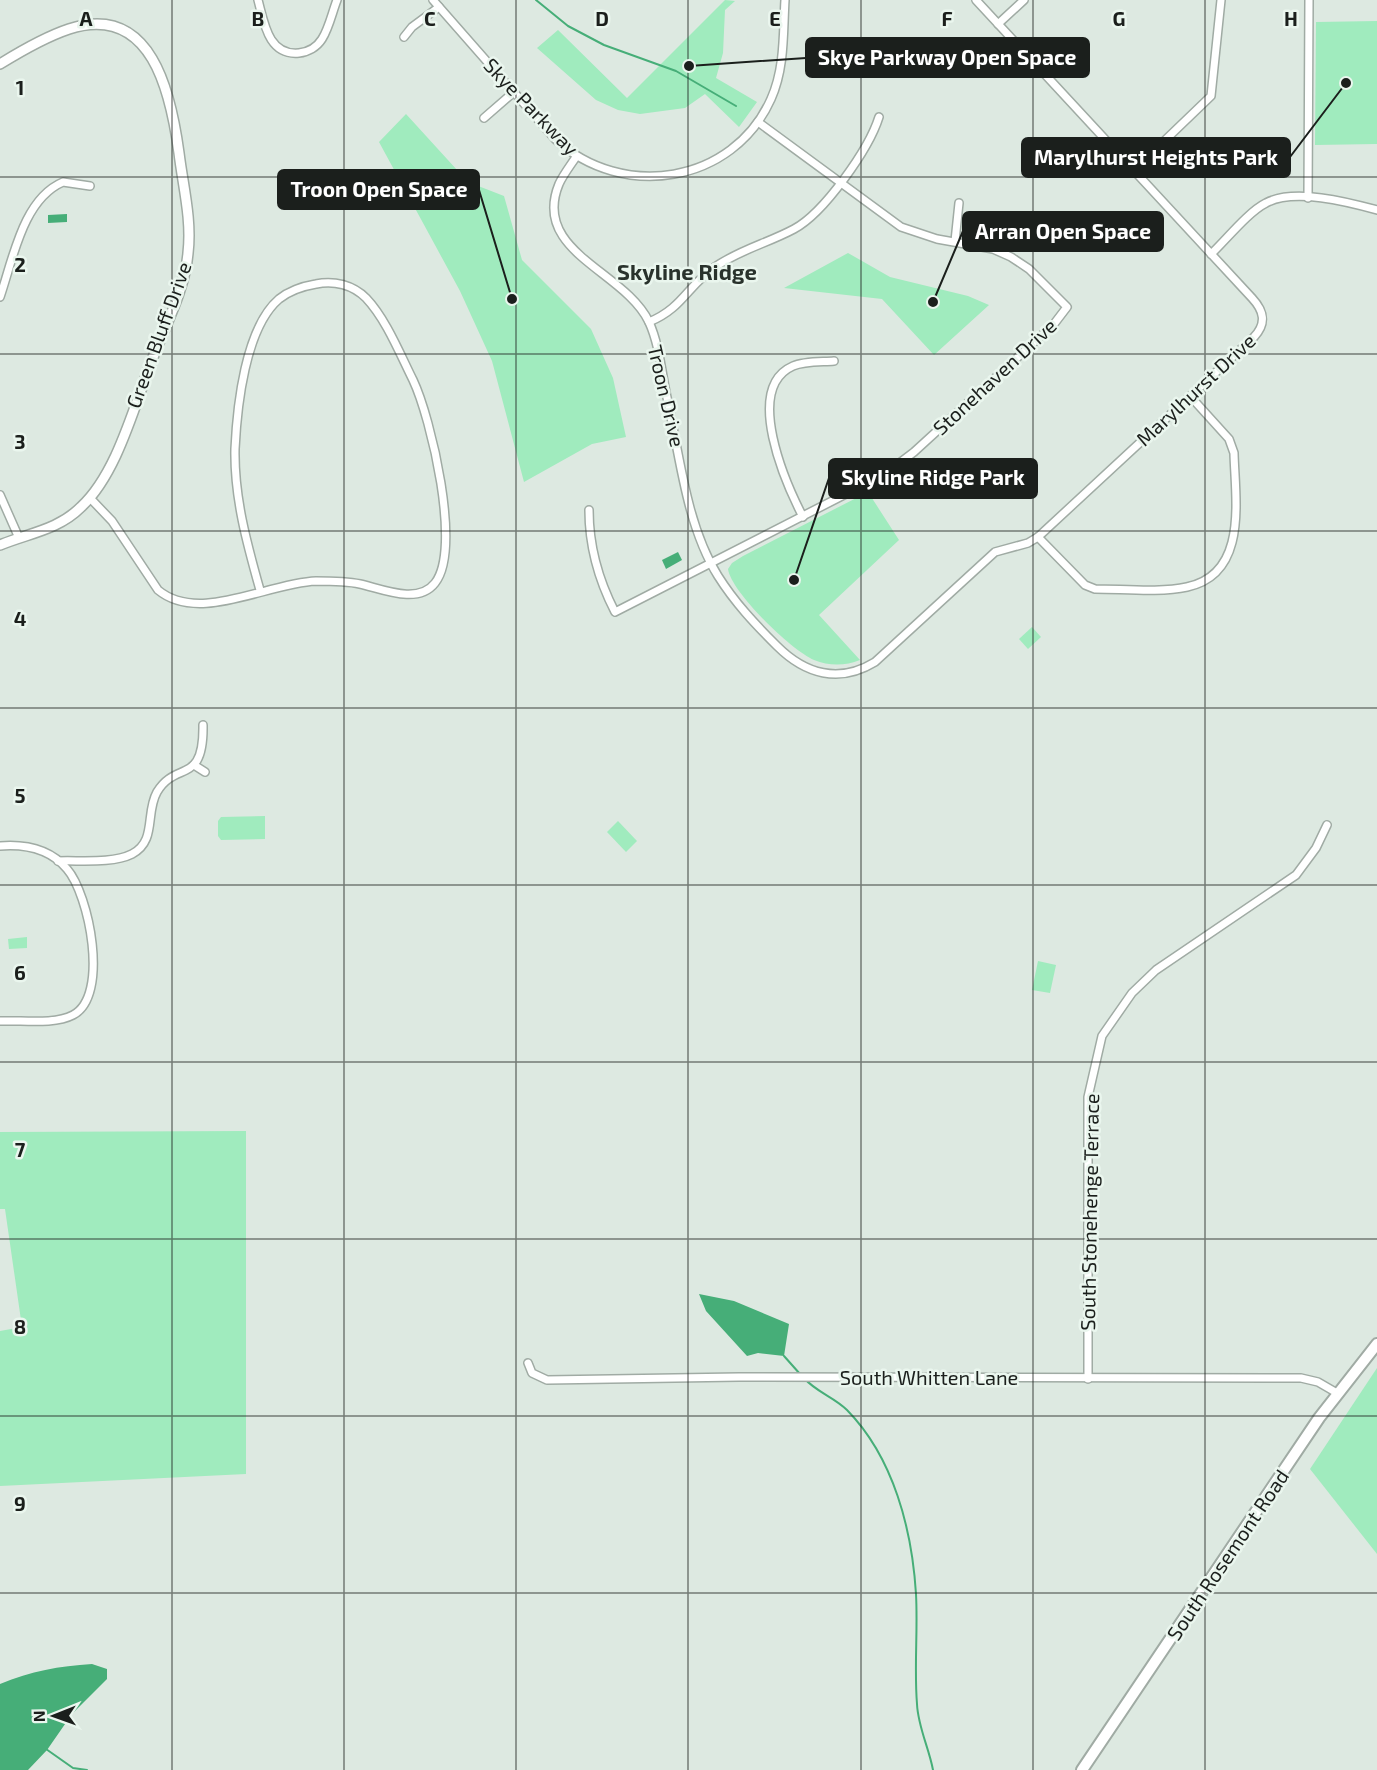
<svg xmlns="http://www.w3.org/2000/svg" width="1377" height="1770" font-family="'Exo 2',sans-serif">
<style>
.green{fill:#a0ebbe}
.water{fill:#46ae78}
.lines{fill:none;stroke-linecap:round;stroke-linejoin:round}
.stream{stroke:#46ae78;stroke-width:2}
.minor-casing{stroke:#a0aba4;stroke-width:10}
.tertiary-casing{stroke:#a0aba4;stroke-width:12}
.secondary-casing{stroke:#a0aba4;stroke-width:14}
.minor{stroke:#fff;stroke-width:7}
.tertiary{stroke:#fff;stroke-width:9}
.secondary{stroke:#fff;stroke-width:10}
.grid{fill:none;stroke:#1b1f1c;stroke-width:1.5;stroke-opacity:0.55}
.labels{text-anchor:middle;stroke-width:5;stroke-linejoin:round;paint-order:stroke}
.street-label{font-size:20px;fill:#1b1f1c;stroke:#eaf6ee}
.quarter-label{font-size:22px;font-weight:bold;fill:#29322c;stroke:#eaf6ee}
.grid-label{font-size:20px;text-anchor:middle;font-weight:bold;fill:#1b1f1c;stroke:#eaf6ee;stroke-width:5;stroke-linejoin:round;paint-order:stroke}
.leader{fill:none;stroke:#1b1f1c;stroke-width:2}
.callout-dot{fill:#1b1f1c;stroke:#eaf6ee;stroke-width:2}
.callout{fill:#1b1f1c;stroke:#1b1f1c;stroke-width:2}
.callout-label{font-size:21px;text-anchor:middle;font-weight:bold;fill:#fff}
</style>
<rect width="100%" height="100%" fill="#dde9e1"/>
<!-- green -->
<g class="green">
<path d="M725,0L735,1L725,10L723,53L716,78L757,102L739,127L705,94L685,108L640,114L618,110L596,100L537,48L558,30L627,98Z"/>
<path d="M1377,21V144L1315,145L1316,22Z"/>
<path d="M406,114L468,182L504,196L522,260L591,329L613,378L626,437L592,444L524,482L492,361L460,291L379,142Z"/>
<path d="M848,253L890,277L968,296L989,305L934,355L882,299L784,288Z"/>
<path d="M868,492L899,540L819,615L860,660C845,666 829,666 814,660C792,651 731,592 728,569L732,563L743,556Z"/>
<path d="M1032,627L1041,637L1028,649L1019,639Z"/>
<path d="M265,816V839L221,840L218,836V821L221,817Z"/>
<path d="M618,821L637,841L626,852L607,832Z"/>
<path d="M27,937V948L9,949L8,939Z"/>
<path d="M1038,961L1056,965L1050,993L1032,990Z"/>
<path d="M246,1131V1474L0,1486V1331L22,1327L5,1209H0V1132Z"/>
<path d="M1377,1368V1554L1310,1469Z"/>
</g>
<!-- water -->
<g class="water">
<path d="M67,214V222L48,223V215Z"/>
<path d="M678,552L682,560L666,569L662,560Z"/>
<path d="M699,1294L734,1301L789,1324L784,1356L758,1353L747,1356L706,1311Z"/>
<path d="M92,1664L107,1669V1679L72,1714L47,1750L28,1770H0V1684C31,1671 59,1666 92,1664Z"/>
</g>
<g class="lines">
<!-- stream -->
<g class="stream">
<path d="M536,0L568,26L604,45L676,71L736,106"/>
<path d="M784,1356L800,1374"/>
<path d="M804,1378C816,1392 834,1397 847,1410C894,1458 912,1530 916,1594C918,1631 914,1667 917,1704C918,1727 929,1748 933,1770"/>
<path d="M46,1749L73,1768L87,1770"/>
</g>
<defs>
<g id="minor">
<path d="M258,0C264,22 268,56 299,53C308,52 317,47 322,39C329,28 332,13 337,0"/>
<path d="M433,0L555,139C622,201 733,184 771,99C785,68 783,33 785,0"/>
<path d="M998,24L1024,0"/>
<path d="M404,37L412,27L439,7"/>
<path d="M484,118L514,92"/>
<path d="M576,157C570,166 563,175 559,184C531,252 625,271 649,322C660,346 662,377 668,402C680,459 687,526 718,576C735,603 755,624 777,646C805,674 839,684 875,662L995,552L1028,543L1038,537L1254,337C1267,323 1264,311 1252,298L976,0"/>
<path d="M1133,171L1211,96L1221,0"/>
<path d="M1308,198L1309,0"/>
<path d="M955,241L959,203"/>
<path d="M1211,254C1226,240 1248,212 1266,203C1294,188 1348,202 1377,210"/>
<path d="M0,297C13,259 23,199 63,182L90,186"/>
<path d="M649,322C683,308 687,286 715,267C739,250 768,243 794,229C824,213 869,149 879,117"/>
<path d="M0,495L19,538"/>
<path d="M90,498L112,521L158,590C199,624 267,583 316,581C330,581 346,581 360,584C382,589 418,605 435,583C462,549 431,418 413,380C400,354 386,319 366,298C353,285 334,280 316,284C304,286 289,291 279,299C245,328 237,407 235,449C234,497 247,544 260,590"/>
<path d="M589,510C589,547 598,579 615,612L885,474L914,452L1054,324L1067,307L1029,269L1011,257L993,249L937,239L901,227L758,122"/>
<path d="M803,517C786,484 743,388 793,366C804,361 821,362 834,361"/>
<path d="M1038,537L1085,585L1095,589C1123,589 1160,593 1187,587C1249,574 1235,498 1234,453L1229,439L1190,396"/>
<path d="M194,765L205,772"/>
<path d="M0,846C25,844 50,849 67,869C89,894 110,996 73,1015C54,1025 22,1020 0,1021"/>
<path d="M58,861C79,860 112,864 132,854C157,841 145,813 157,792C176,760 204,786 203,725"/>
<path d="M528,1363L532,1373L547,1380L739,1377L1301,1378L1318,1382L1337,1393"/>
<path d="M1088,1379V1097L1102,1036L1132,993L1156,970L1296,875L1316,848L1327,825"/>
</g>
<path id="tertiary" d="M0,64C21,51 45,37 69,29C152,2 171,94 179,153C183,186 192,220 188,253C185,290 165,326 152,360C134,406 117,474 81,507C58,530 29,533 0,545"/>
<path id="secondary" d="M1082,1770L1319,1418L1377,1344"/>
</defs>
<!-- minor casing -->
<use href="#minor" class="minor-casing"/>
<!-- tertiary casing -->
<use href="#tertiary" class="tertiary-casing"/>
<!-- secondary casing -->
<use href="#secondary" class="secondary-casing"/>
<!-- minor -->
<use href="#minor" class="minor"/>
<!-- tertiary -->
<use href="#tertiary" class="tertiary"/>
<!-- secondary -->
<use href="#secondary" class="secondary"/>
</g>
<!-- grid -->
<path class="grid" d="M172,0V1770M344,0V1770M516,0V1770M688,0V1770M861,0V1770M1033,0V1770M1205,0V1770M0,177H1377M0,354H1377M0,531H1377M0,708H1377M0,885H1377M0,1062H1377M0,1239H1377M0,1416H1377M0,1593H1377"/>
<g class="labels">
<!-- street labels -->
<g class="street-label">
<text transform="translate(531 107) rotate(46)" y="7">Skye Parkway</text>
<text transform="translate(159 335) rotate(-70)" y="7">Green Bluff Drive</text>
<text transform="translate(995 377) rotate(-43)" y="7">Stonehaven Drive</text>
<text transform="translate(1196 390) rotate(-43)" y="7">Marylhurst Drive</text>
<text transform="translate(666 396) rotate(77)" y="7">Troon Drive</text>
<text transform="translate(1090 1212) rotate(-89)" y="7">South Stonehenge Terrace</text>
<text x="929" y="1385">South Whitten Lane</text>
<text transform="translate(1228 1555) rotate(-56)" y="7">South Rosemont Road</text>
</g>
<!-- quarter labels -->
<g class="quarter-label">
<text x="687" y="280">Skyline Ridge</text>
</g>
</g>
<g class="grid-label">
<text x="86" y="26">A</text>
<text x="258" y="26">B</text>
<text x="430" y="26">C</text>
<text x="602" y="26">D</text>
<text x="775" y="26">E</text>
<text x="947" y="26">F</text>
<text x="1119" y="26">G</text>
<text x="1291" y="26">H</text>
<text x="20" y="95">1</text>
<text x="20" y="272">2</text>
<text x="20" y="449">3</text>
<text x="20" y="626">4</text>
<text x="20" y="803">5</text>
<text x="20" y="980">6</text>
<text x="20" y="1157">7</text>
<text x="20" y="1334">8</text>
<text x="20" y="1511">9</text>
</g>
<!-- callouts -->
<path class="leader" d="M689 66L806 58M1346 83L1290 157M512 299L479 190M933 302L963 231M794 580L829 478"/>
<g class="callout-dot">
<circle cx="689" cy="66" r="6"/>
<circle cx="1346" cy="83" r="6"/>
<circle cx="512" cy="299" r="6"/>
<circle cx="933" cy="302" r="6"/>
<circle cx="794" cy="580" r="6"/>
</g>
<g class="callout">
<rect x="806" y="38" width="283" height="39" rx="6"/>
<rect x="1022" y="138" width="268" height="39" rx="6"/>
<rect x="278" y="170" width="201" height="39" rx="6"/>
<rect x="963" y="212" width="200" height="39" rx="6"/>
<rect x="829" y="459" width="208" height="39" rx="6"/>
</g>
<g class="callout-label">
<text x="947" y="65">Skye Parkway Open Space</text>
<text x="1156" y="165">Marylhurst Heights Park</text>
<text x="379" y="197">Troon Open Space</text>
<text x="1063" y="239">Arran Open Space</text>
<text x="933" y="485">Skyline Ridge Park</text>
</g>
<!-- north arrow -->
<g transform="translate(54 1716) rotate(269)" stroke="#eaf6ee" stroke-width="4.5" paint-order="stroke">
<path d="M0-4.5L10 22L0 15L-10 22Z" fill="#1b1f1c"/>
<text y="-9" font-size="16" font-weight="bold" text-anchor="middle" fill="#1b1f1c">N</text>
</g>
</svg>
